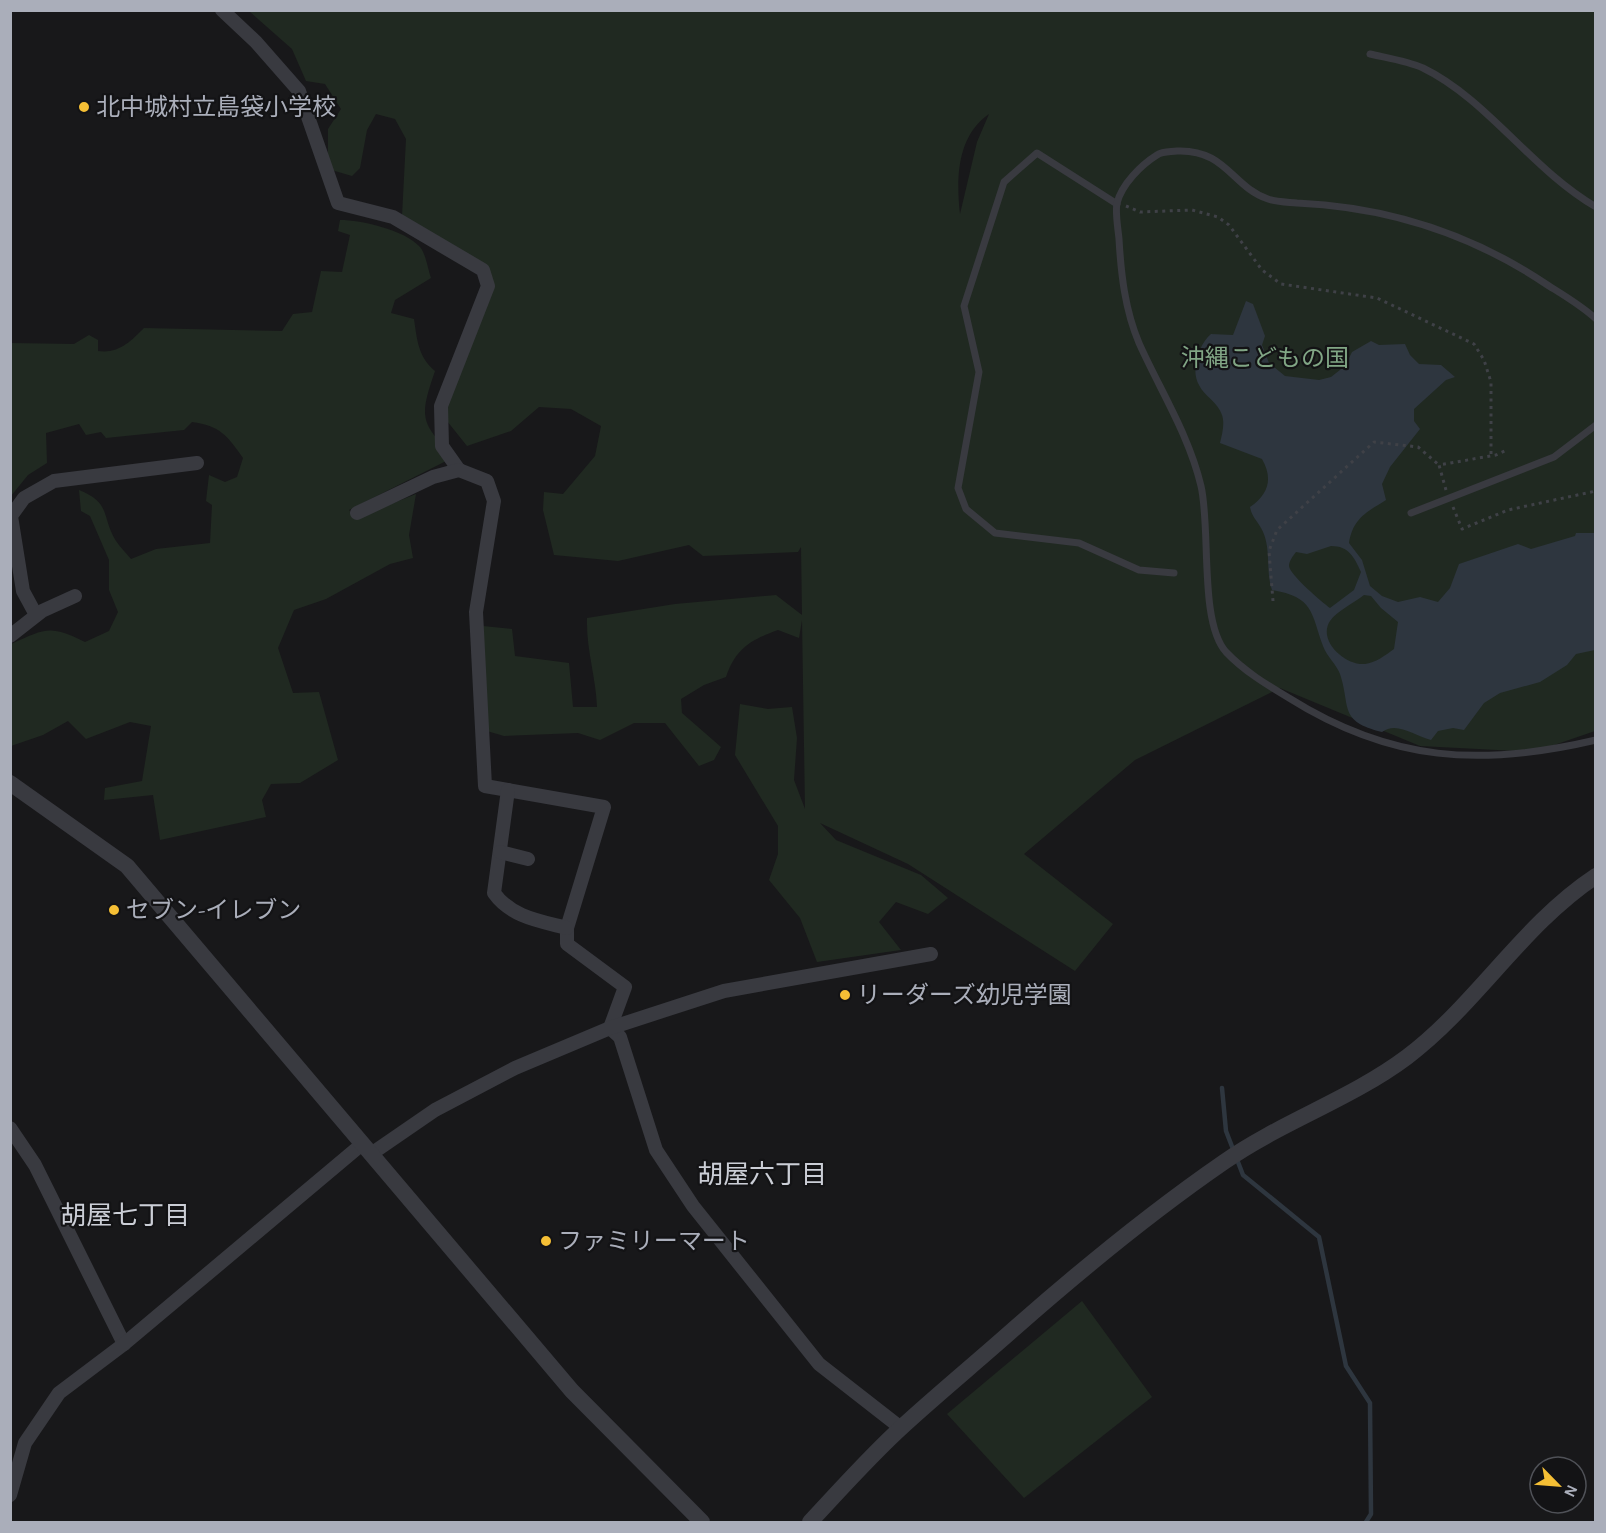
<svg xmlns="http://www.w3.org/2000/svg" width="1606" height="1533" font-family="'Alegreya Sans','Noto Sans JP',sans-serif">
<style>
.green{fill:#202921;fill-rule:evenodd}
.water{fill:#2e363f;fill-rule:evenodd}
.lines{fill:none;stroke-linecap:round;stroke-linejoin:round}
.stream{stroke:#2e363f;stroke-width:4.5}
.path{stroke:#3f4147;stroke-width:3;stroke-dasharray:3 4.5;stroke-linecap:butt}
.service{stroke:#393a40;stroke-width:7}
.minor{stroke:#393a40;stroke-width:14}
.tertiary{stroke:#393a40;stroke-width:16}
.poi-dot{fill:#f5bf35;stroke:#131315;stroke-width:2}
.labels{text-anchor:middle;stroke-width:4.5;stroke-linejoin:round;paint-order:stroke}
.poi-label{font-size:24px;fill:#aaaeba;stroke:#131315;text-anchor:start}
.park-label{font-size:24px;fill:#81a685;stroke:#131315}
.neighbourhood-label{font-size:26px;fill:#cbced6;stroke:#131315}
</style>
<rect width="100%" height="100%" fill="#18181a"/>
<!-- green -->
<g class="green">
<path d="M249,11H1595V731L1534,752L1420,746L1280,688L1135,760L1024,854L1113,924L1075,971L908,864L820,823L836,840L921,875L948,898L928,914L896,902L879,922L901,950L817,962L800,918L769,880L778,854V826L735,755L740,704L768,709L792,707L797,738L794,780L805,809L802,620L799,638L778,630C751,640 736,648 726,677L704,685L681,699L682,713L721,747L714,760L699,766L665,723H634L600,740L578,733L504,736L487,731L483,626L512,629L515,656L569,663L573,707H597C596,677 586,649 587,618L675,604L776,595L802,615L801,547L798,552L703,556L689,545L618,561L554,555L543,510L544,492L563,494L595,456L601,426L571,409L539,407L511,431L467,446L439,411C444,394 447,373 456,357C477,318 491,317 489,268L402,216L406,139L395,119L376,114L367,130L360,168L352,176L328,169V129L341,109L325,84L306,81L292,49ZM989,114L977,142L960,214C956,178 957,136 989,114Z"/>
<path d="M340,220C361,220 405,230 420,247C426,254 428,270 431,278L395,300L391,313L414,319C417,339 418,357 435,371C419,418 420,422 454,457L349,510L356,518L416,494L409,535L413,558L390,564L326,599L294,610L278,648L293,693L319,692L338,760L300,783L271,784L262,800L266,817L160,840L153,795L104,800L105,788L142,781L151,726L130,722L86,739L68,721L43,735L11,746V644C45,629 49,624 85,642L109,631L118,612L109,590V560L90,516L81,511L79,490C112,503 101,517 116,541C120,547 126,553 131,559L156,549L210,543L212,505L206,501L209,475L225,482L237,477L243,458C227,435 220,426 192,422L184,430L106,438L101,432L86,435L79,424L46,433L47,463L28,475L11,496L10,343L74,344L89,335L98,340V351C119,354 131,341 144,328L282,331L293,314L312,312L321,271L342,272L350,235L338,231Z"/>
<path d="M1082,1301L1152,1397L1024,1498L947,1414Z"/>
</g>
<!-- water -->
<path class="water" d="M1246,301L1253,304L1265,336L1262,345L1269,363L1285,376L1319,380L1331,377L1345,366L1352,352L1371,341L1379,345L1405,344L1410,355L1419,364L1441,365L1455,377L1446,380L1414,409V421L1420,429L1390,467L1382,484L1386,500C1367,512 1353,518 1349,543L1362,560L1370,586L1382,596L1398,602L1420,597L1438,602L1450,588L1459,564L1518,544L1531,549L1575,536L1576,533H1595V650L1576,654L1567,665L1540,682L1500,693L1484,703L1464,730L1453,728L1438,731L1431,740C1414,736 1397,721 1382,732C1338,721 1351,707 1340,674C1337,665 1327,657 1323,646C1311,613 1314,597 1272,590C1265,570 1272,547 1261,528C1256,519 1252,517 1250,507C1269,494 1273,478 1262,459L1220,443C1222,434 1225,424 1222,415C1218,402 1204,396 1199,385C1190,370 1199,344 1211,334L1233,335ZM1331,546C1349,546 1354,557 1361,572L1354,590L1330,608C1322,602 1290,575 1289,566C1289,561 1293,556 1296,552L1307,554ZM1364,595L1371,596L1381,608L1398,622L1394,649C1386,655 1375,663 1365,664C1346,666 1317,641 1330,621C1337,611 1354,603 1364,595Z"/>
<g class="lines">
<!-- stream -->
<path class="stream" d="M1222,1088L1226,1131L1243,1175L1319,1237L1346,1366L1370,1403L1371,1514L1366,1522"/>
<!-- path -->
<g class="path">
<path d="M1126,206L1140,212L1192,210L1218,217L1229,225L1262,270L1281,284L1377,298L1474,344L1484,360L1491,382V456"/>
<path d="M1446,490L1439,465L1496,455L1507,450"/>
<path d="M1453,507L1462,529L1508,510L1596,491"/>
<path d="M1273,601L1269,551L1277,530L1374,442L1418,447L1439,465"/>
</g>
<!-- service -->
<g class="service">
<path d="M1370,54C1387,58 1407,61 1423,68C1487,99 1532,170 1596,207"/>
<path d="M1117,204L1037,153L1004,182L964,306L979,372L958,488L966,509L995,533L1079,543L1139,570L1174,573"/>
<path d="M1596,319C1582,306 1565,296 1549,286C1474,235 1388,207 1297,203C1287,202 1277,202 1268,199C1232,187 1226,149 1177,151C1170,152 1163,151 1157,155C1141,165 1122,184 1117,203C1115,213 1118,228 1119,239C1121,274 1125,310 1139,343C1160,390 1189,435 1201,486C1211,529 1199,622 1226,652C1244,671 1267,685 1289,698C1391,762 1481,767 1596,740"/>
<path d="M1411,513L1554,457L1596,425"/>
</g>
<!-- minor -->
<g class="minor">
<path d="M222,10L256,42L299,91L338,203L393,217L483,270L488,286L441,406L442,446L459,470"/>
<path d="M357,513L433,477L459,470L487,481L494,501L476,612L485,786L604,807L567,928V944L625,987L610,1028"/>
<path d="M36,615L23,591L11,516L24,498L54,481L197,463"/>
<path d="M10,636L42,611L75,596"/>
<path d="M508,790L494,893C511,917 540,921 567,928"/>
<path d="M500,852L528,859"/>
<path d="M610,1028L620,1037L656,1150L693,1206L819,1364L901,1428"/>
<path d="M10,1128L35,1165L124,1344"/>
<path d="M371,1154L435,1110L515,1068L610,1028L724,991L931,954"/>
<path d="M10,1495L25,1443L59,1393L124,1344L361,1145"/>
</g>
<!-- tertiary -->
<g class="tertiary">
<path d="M10,783L127,866L572,1391L702,1522"/>
<path d="M810,1522C840,1490 870,1456 903,1426C939,1393 978,1361 1015,1328C1082,1269 1150,1213 1224,1162C1281,1122 1351,1099 1407,1057C1477,1004 1522,925 1596,876"/>
</g>
</g>
<!-- markers -->
<g class="poi-dot">
<circle cx="84" cy="107" r="6"/>
<circle cx="114" cy="910" r="6"/>
<circle cx="845" cy="995" r="6"/>
<circle cx="546" cy="1241" r="6"/>
</g>
<g class="labels">
<!-- poi labels -->
<g class="poi-label">
<text x="96" y="115">北中城村立島袋小学校</text>
<text x="126" y="918">セブン-イレブン</text>
<text x="857" y="1003">リーダーズ幼児学園</text>
<text x="558" y="1249">ファミリーマート</text>
</g>
<!-- park labels -->
<g class="park-label">
<text x="1265" y="366">沖縄こどもの国</text>
</g>
<!-- neighbourhood labels -->
<g class="neighbourhood-label">
<text x="762" y="1183">胡屋六丁目</text>
<text x="125" y="1224">胡屋七丁目</text>
</g>
</g>
<!-- border -->
<rect width="1606" height="1533" fill="none" stroke="#aaaeba" stroke-width="24"/>
<!-- north arrow -->
<g transform="translate(1558 1485) rotate(115)"><circle r="28" fill="#131315" stroke="#4f5157" stroke-width="1.5"/>
<path d="M0-4.5L10 22L0 15L-10 22Z" fill="#f5bf35"/>
<text y="-9" font-size="16" font-weight="bold" text-anchor="middle" fill="#aaaeba">N</text>
</g>
</svg>
